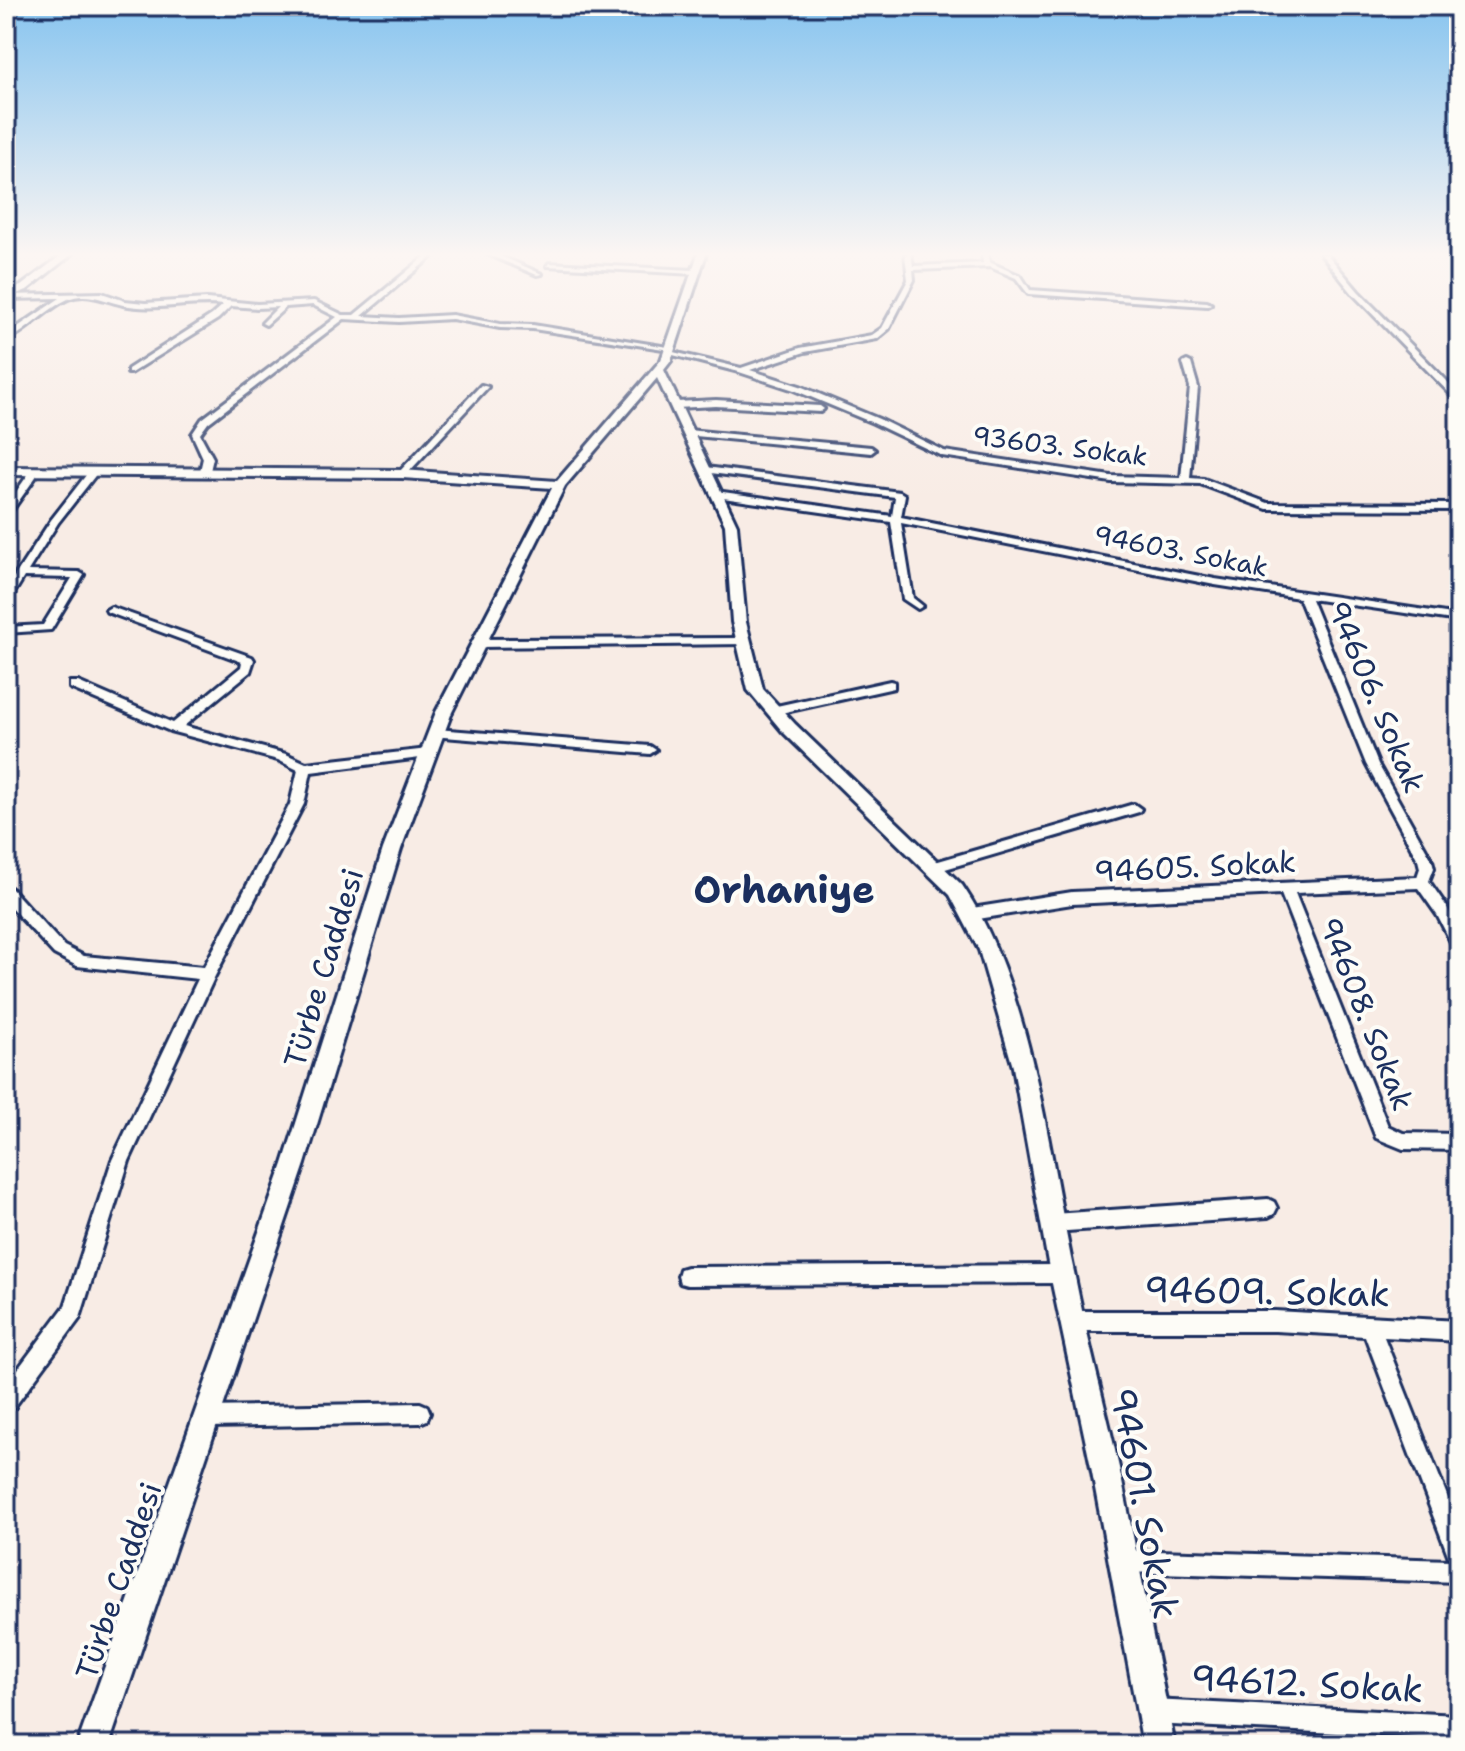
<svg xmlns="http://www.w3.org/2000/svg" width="1465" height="1751" font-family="'Shantell Sans',sans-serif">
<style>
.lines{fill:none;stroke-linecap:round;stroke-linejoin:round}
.minor-casing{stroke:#1b2f5e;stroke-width:6}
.tertiary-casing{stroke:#1b2f5e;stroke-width:6}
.minor{fill:#fdfcf7;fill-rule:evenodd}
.tertiary{fill:#fdfcf7;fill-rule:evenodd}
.labels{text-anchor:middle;stroke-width:8;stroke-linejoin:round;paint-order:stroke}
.far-street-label{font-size:26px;fill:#1b2f5e;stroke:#fdfcf7}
.street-label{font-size:30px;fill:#1b2f5e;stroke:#fdfcf7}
.near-street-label{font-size:36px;fill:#1b2f5e;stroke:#fdfcf7}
.district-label{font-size:38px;font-weight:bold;fill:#1b2f5e;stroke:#fdfcf7}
</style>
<rect width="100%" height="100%" fill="#f8ece5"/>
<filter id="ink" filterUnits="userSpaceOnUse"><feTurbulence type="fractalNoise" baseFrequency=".0125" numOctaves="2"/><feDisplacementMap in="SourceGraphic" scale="16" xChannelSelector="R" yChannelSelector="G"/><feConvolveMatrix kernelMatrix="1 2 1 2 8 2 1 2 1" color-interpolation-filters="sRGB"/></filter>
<g filter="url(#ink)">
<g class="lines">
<defs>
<g id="minor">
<path d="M428,254H435L362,316L399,318L452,315L500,324L533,325L674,348L670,350L533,329L500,328L452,319L399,322L344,319L208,423L200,434L213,458L210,471L205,474L200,471L203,458L192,434L202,419L337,317L313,305L286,307L266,325L262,323L278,307L257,308L231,306L218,319L131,373H128V369L212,315L223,305C190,301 155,312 123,305C106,301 86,291 68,299C46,309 28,331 6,341V335L60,298L6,299V295L102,293L125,301L145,303L207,299L257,304L314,301L343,315H354Z"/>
<path d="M487,254H496L542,274L537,275Z"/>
<path d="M905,254H911L913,266L983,263L982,254H988L989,262L1021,276L1030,290L1207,302L1211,304L1207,306L1028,294L1016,278L990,267L913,270L914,280L889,329L877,339L805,352L750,370L800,386L879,419L944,451L1111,476L1181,478L1190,387L1183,363L1187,361L1191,363L1198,387L1190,478L1204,479L1268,503L1459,504V510L1267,509L1200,484L1111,482L942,456L873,423L794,390L739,372L665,353L669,351L741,368L800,348L872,335L882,328L908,280Z"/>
<path d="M1321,254H1327L1358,291L1446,380L1459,395V403L1353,294Z"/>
<path d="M549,263L695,270L698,272L695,274L547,266Z"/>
<path d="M481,385L488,387L405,476H399V472Z"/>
<path d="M716,400L820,406L824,409L820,412L716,406L676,408L672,405L676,402Z"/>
<path d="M688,430L871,447L875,450L871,453L685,435L684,433Z"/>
<path d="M706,467L900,492L905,495L901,517L1215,579L1459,615V621L1311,599L1378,764L1432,860L1434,868L1429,881L1447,907L1459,930V950L1454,948L1437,915L1418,888L1295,893L1388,1126L1403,1133L1459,1134V1150L1403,1149L1376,1138L1281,894L1072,904L972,920L967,918L965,914L967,910L972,908L1072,892L1417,877L1420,868L1418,860L1366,764L1299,598L1215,585L901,523L913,598L923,606L918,609L903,599L891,522L716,497L711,494L716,491L892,516L895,497L703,472V468Z"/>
<path d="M32,469L40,471L9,515L6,516V506Z"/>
<path d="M90,470L98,472L58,523L28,571L79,572L84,575L51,630L6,633V627L43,625L72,578L24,577L10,600L6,601V590L16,574L51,520Z"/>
<path d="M111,607L252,657L254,660L250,672L184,726L286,754L306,763L428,749L434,753L428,757L311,772L304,804L215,976L129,1161L80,1318L13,1409L6,1412V1385L65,1306L112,1160L198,979L77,966L54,954L6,902V886L11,888L64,946L84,956L204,967L290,804L298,770L278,760L170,731L70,688V682H78L173,723L241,667L242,662L107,612L106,610Z"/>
<path d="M743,638L749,642L747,644L479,647L473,643L479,639Z"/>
<path d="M890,681L894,682V688L772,715L766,711L772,707Z"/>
<path d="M436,729L650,746L656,750L650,754L432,736L430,733Z"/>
<path d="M1134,804L1141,809L1139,812L935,872L930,871L928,867L930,863L935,862Z"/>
<path d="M1268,1199L1274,1202L1277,1208L1274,1214L1268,1217L1053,1232L1047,1229L1044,1223L1047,1217L1053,1214Z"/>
<path d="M1062,1265L1069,1267L1071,1274L1069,1281L1062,1283L687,1285L680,1283L678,1276L680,1269L687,1267Z"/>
<path d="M1073,1311H1275L1459,1321V1341L1384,1337L1459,1526V1582L1124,1572L1116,1569L1113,1561L1116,1553L1124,1550L1450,1560L1365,1336L1275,1331H1073L1066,1328L1063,1321L1066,1314Z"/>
<path d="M420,1403L427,1406L430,1413L427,1420L420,1423L207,1427L200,1424L197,1417L200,1410L207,1407Z"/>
<path d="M1152,1700L1459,1715V1739L1152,1724L1144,1720L1140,1712L1144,1704Z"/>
</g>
<g id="tertiary">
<path d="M63,254H72L27,290L6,298V292L21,286Z"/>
<path d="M698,254H706L671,361L664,370L737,525L746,622L763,689L795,724L962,885C1032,988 1048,1150 1074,1272C1087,1339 1105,1405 1120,1472C1139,1563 1156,1654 1175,1745H1143L1092,1472L1050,1274L1013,1067L979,950L950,895L783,732L748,690L732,622L725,525L657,378L565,486L452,712L401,849L305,1164L109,1745H77L283,1164L383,849L436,712L552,488L402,478L6,475V467L402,470L557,481L661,360Z"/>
</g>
</defs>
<!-- minor casing -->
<use href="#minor" class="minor-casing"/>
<!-- tertiary casing -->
<use href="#tertiary" class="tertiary-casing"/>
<!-- minor -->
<use href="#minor" class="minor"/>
<!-- tertiary -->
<use href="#tertiary" class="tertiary"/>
</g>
</g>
<!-- sky -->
<linearGradient id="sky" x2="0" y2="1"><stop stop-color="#87c4ef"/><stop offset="0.51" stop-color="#fcf6f3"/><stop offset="1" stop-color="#fcf6f3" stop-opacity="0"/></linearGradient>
<rect width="1465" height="499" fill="url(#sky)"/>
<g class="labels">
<!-- far-street labels -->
<g class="far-street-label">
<text transform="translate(1060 446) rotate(7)" y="9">93603. Sokak</text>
<text transform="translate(1181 551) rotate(11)" y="9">94603. Sokak</text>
</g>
<!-- street labels -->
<g class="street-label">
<text transform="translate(1376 697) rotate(67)" y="10">94606. Sokak</text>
<text transform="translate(1195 867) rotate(-3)" y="10">94605. Sokak</text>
<text transform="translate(324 968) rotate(-73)" y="10">Türbe Caddesi</text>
<text transform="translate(1366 1014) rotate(68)" y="10">94608. Sokak</text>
<text transform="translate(119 1581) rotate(-71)" y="10">Türbe Caddesi</text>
</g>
<!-- near-street labels -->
<g class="near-street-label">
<text transform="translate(1267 1291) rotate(1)" y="13">94609. Sokak</text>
<text transform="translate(1145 1503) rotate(79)" y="13">94601. Sokak</text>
<text transform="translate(1307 1683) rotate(3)" y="13">94612. Sokak</text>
</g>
<!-- district labels -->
<g class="district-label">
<text x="784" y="903">Orhaniye</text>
</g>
</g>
<!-- margin -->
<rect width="1465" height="1751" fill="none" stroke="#fdfcf7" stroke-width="32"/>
<rect x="16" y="16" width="1433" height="1719" fill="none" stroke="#1b2f5e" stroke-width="3" filter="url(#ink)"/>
</svg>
